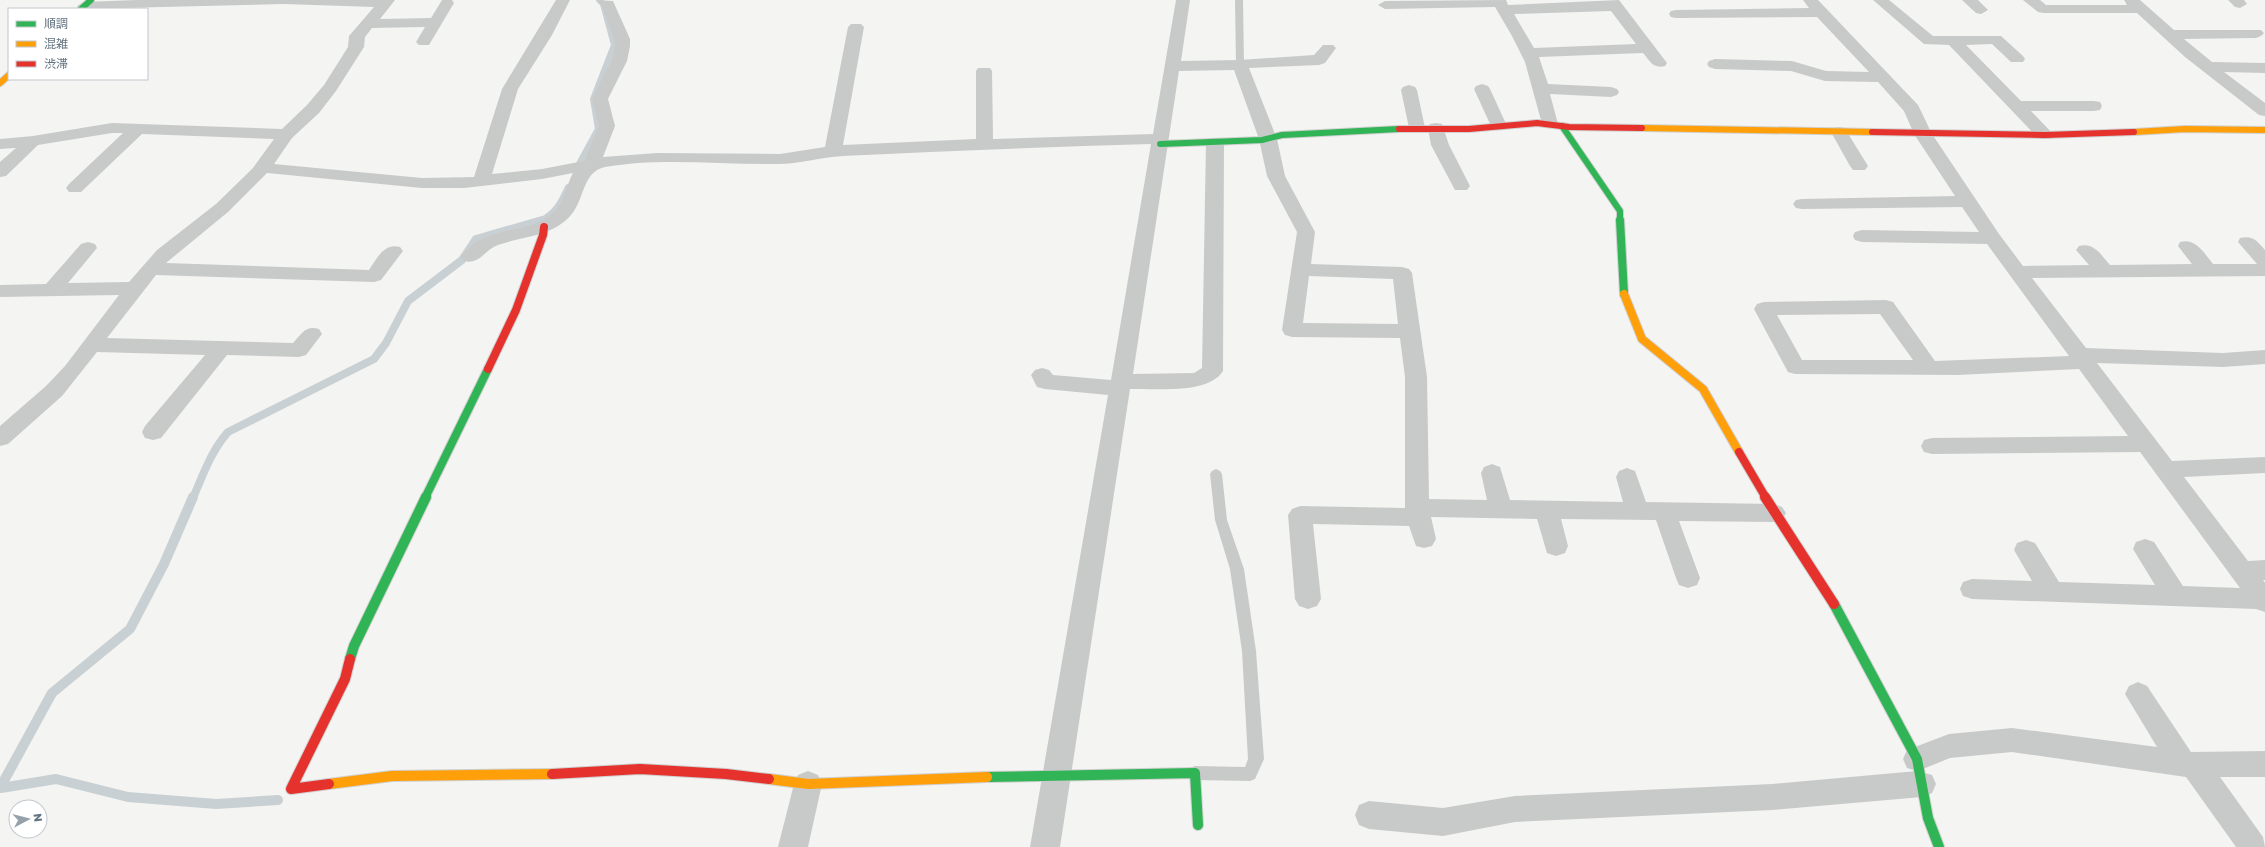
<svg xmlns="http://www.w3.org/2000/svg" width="2265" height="847" font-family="'Golos Text','Noto Sans JP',sans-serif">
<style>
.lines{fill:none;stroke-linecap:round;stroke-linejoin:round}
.stream-far2{stroke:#c9d0d3;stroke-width:6}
.stream-far1{stroke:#c9d0d3;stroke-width:8}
.stream{stroke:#c9d0d3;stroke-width:10}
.fast-far2-casing{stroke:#d0d0d0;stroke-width:8}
.fast-far1-casing{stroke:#d0d0d0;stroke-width:10}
.fast-casing{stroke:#d0d0d0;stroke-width:12}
.slow-far2-casing{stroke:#d0d0d0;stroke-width:8}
.slow-far1-casing{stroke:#d0d0d0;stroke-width:10}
.slow-casing{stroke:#d0d0d0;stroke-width:12}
.jam-far2-casing{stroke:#d0d0d0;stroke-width:8}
.jam-far1-casing{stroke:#d0d0d0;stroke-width:10}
.jam-casing{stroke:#d0d0d0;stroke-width:12}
.lane{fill:#c8caca;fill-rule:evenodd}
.street{fill:#c8caca;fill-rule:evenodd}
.fast-far2{stroke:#30b455;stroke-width:6}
.fast-far1{stroke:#30b455;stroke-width:8}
.fast{stroke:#30b455;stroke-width:10}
.slow-far2{stroke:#ff9f0a;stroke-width:6}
.slow-far1{stroke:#ff9f0a;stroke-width:8}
.slow{stroke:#ff9f0a;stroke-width:10}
.jam-far2{stroke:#e5322d;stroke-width:6}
.jam-far1{stroke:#e5322d;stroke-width:8}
.jam{stroke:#e5322d;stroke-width:10}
</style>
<rect width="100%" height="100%" fill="#f4f4f2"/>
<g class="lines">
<!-- stream-far2 -->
<g class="stream-far2">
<path d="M575,171L598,129L593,99L614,45L603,4L599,0"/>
<path d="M540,221C556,213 561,202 568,187"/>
</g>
<!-- stream-far1 -->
<path class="stream-far1" d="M193,498C203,475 211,451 228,432L374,359L386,343L408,301L462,260L476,239L542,220"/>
<!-- stream -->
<g class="stream">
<path d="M0,788L52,693L130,629L164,564L193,497"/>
<path d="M1,788L56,779L128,797L216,804L278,800"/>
</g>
<defs>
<g id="fast-far2">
<path d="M81,9L91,0"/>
<path d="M1562,126L1620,211V221"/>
<path d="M1160,144L1262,140L1282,135L1399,129"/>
</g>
<g id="fast-far1">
<path d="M1620,220L1624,294"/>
<path d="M425,498L488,369"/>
</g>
<g id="fast">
<path d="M1834,604L1917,759L1928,818L1939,847"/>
<path d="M350,659L354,646L426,497"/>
<path d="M987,777L1195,773L1198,825"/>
</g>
<g id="slow-far2">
<path d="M0,83L9,75"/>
<path d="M1642,128L1872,132"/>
<path d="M2134,132L2185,129L2265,130"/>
</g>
<path id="slow-far1" d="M1624,294L1642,339L1703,389L1739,452"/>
<g id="slow">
<path d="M769,779L808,784L987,777"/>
<path d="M329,784L392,776L552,774"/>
</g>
<g id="jam-far2">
<path d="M1399,129H1469L1537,123L1569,127L1642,128"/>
<path d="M1872,132L2045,135L2134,132"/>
</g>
<g id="jam-far1">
<path d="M488,369L516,310L543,235L544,227"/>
<path d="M1739,452L1766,498"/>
</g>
<g id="jam">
<path d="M1765,497L1834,604"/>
<path d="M552,774L640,769L726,774L769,779"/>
<path d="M329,784L291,789L345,679L350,659"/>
</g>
</defs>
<!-- fast-far2 casing -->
<use href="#fast-far2" class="fast-far2-casing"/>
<!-- fast-far1 casing -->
<use href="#fast-far1" class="fast-far1-casing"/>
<!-- fast casing -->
<use href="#fast" class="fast-casing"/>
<!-- slow-far2 casing -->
<use href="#slow-far2" class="slow-far2-casing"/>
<!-- slow-far1 casing -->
<use href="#slow-far1" class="slow-far1-casing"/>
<!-- slow casing -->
<use href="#slow" class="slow-casing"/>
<!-- jam-far2 casing -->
<use href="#jam-far2" class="jam-far2-casing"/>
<!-- jam-far1 casing -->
<use href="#jam-far1" class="jam-far1-casing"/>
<!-- jam casing -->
<use href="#jam" class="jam-casing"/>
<!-- lane -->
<g class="lane">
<path d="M1235,0H1243L1244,65L1240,68L1236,65Z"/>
<path d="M1216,469L1220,471L1222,474L1227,520L1244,569L1256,651L1264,759L1255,779L1250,781L1195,780L1190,778L1187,773L1190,768L1195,766L1245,767L1248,759L1242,651L1230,569L1215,520L1210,474L1212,471Z"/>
</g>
<!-- street -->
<g class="street">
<path d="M136,0H395L380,19L431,18L442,0H452L454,3L429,45H419L416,42L425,27L372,28L365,37L364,47L336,91L319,113L292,138L274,164L422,178L474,177L502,89L556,0H570L552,35L518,89L492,174L542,169L584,161L599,126L592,99L611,61L615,46L614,39L602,7L597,0L613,1L630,39V46L627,61L608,99L615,126L603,157L657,153L780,154L825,147L848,27L851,24H861L864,27L843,145L976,139V71L978,68H990L992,71L993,139L1153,134L1176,0H1190L1181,61L1239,60L1314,55L1323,45H1333L1336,48L1325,63L1319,65L1249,68L1277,139L1285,176L1315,232L1311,264L1402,267L1409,269L1412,273L1427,377L1429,499L1487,500L1481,473L1484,467L1492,464L1500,467L1510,500L1623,502L1616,477L1619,471L1627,468L1635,471L1646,502L1774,504L1782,507L1786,513L1782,519L1774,522L1679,521L1700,578L1697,585L1688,588L1679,585L1676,578L1656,520L1561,519L1568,546L1565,553L1556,556L1547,553L1537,519L1431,517L1436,539L1432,546L1424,548L1416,546L1409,526L1313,524L1321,599L1317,606L1308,609L1299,606L1295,599L1288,515L1292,509L1300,506L1405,508V377L1400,338L1292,337L1285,335L1282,330L1297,232L1267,176L1259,139L1234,70L1179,71L1133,374L1194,373L1202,368L1206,142L1209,138H1221L1224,142L1223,371C1208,395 1156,388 1130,389L1060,847H1030L1108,395L1045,389L1037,387L1031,375L1035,370L1042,368L1049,370L1053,375L1111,380L1151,144C1048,147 946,151 843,156C821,157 799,164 778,164C722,165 660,157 605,167C582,172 585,199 571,215C552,237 523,236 498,245C484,250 480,265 464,261L461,257C485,222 529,238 556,210C564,200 567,184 573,173L542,179L464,188H422L267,173L228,212L166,263L369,270C377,258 384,243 400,247L403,251L381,280L374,282L156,275L107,338L293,343C302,333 306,325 319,329L322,334L306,355L299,357L227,355L161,438L153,440L145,438L142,432L145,426L205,355L97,352L62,396L8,444L0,446V426L46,386L65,366L119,295L0,297V285L46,284L81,244L88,242L95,244L97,248L68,283L129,282L157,250L216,204L253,168L274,139L142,134L81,192H69L66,188L69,184L123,133H112L38,145L6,176L0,177V162L16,148L0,149V139L33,136L112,123L282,129L307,105L324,85L348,47L349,36L374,7L284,4L79,9L77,6L84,2ZM1309,276L1393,279L1398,324L1303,323Z"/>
<path d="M1506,0L1508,5L1619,0L1667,63L1665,66C1653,69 1650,61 1643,53L1539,57L1548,84L1611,87L1617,89L1619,92L1617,95L1611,97L1550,94L1558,124L1556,128H1544L1542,124L1525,62L1512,36L1495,7L1385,9L1378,5L1385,1ZM1611,11L1636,44L1534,48L1514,14Z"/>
<path d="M1803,0H1818L1918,105L1932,134L1999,234L2023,266L2089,265L2076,250L2079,246C2094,242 2101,255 2110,265L2192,264L2178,246L2180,242C2196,238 2204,253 2213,264H2257L2238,242L2240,238C2253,235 2257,241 2265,250V276L2032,278L2086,348L2223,353L2265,350V364L2223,367L2097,363L2172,461L2265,457V473L2184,477L2248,561L2265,560V580H2263L2265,583V612L2256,609L1972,599L1963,596L1960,589L1963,582L1972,579L2032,581L2014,550L2017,543L2026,540L2035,543L2059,582L2155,585L2133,549L2136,542L2145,539L2154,542L2183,586L2240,588L2140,452L1932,454L1924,452L1921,446L1924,440L1932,438L2128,436L2079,369L1958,375L1795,374L1788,372L1754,309L1757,304L1764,302L1886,300L1893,302L1935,361L2069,356L1987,244L1862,242L1855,240L1853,236L1855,232L1862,230L1979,232L1962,207L1802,209L1796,208L1793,204L1796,200L1802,199L1955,196L1914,134L1904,111L1878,82L1825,81L1791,71L1715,69L1709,67L1707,64L1709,61L1715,59L1792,61L1826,71L1869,72L1817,17L1676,18L1671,17L1669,14L1671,11L1676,10L1809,8ZM1880,314L1913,360H1802L1777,315Z"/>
<path d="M1873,0H1889L1933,36H2001L2023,56L2025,59L2023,62H2011L1992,44L1966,45L2021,101H2094L2100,102L2102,106L2100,110L2094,111H2031L2054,135L2051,139H2039L1949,45L1924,44Z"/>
<path d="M1962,0H1978L1988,10L1981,14L1976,13Z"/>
<path d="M2023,0H2040L2046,5H2127L2124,0H2140L2174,30H2261L2264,33L2261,36L2256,38L2184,39L2212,62L2265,63V73L2224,72L2265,103V116L2259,115L2185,57L2137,13H2043L2038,12Z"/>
<path d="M2228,0H2244L2247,4L2240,8L2235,7Z"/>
<path d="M1482,84L1488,86L1490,89L1507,126L1505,130H1493L1491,126L1474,89L1476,86Z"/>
<path d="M1409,85L1415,87L1417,90L1425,128L1423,132H1411L1409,128L1401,90L1403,87Z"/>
<path d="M1436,123L1442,124L1449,145L1470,186L1467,190H1455L1431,145L1428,128L1430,124Z"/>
<path d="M1839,127L1845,128L1847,132L1868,166L1865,170H1853L1850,166L1831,132L1833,128Z"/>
<path d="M2138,682L2147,686L2191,752L2265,751V777H2220L2263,837L2265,847H2236L2186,777L2012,752L1950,758L1918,771L1932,775L1936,784L1932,793L1922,797L1772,810L1515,822L1443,836L1369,829L1359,825L1355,815L1359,805L1369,801L1443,808L1515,796L1772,784L1917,771L1907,768L1903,759L1907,750L1949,734L2012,728L2157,747L2125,694L2129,686Z"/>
<path d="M808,771L818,775L822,784L808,847H778L794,784L798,775Z"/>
</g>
<!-- fast-far2 -->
<use href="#fast-far2" class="fast-far2"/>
<!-- fast-far1 -->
<use href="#fast-far1" class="fast-far1"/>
<!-- fast -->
<use href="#fast" class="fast"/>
<!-- slow-far2 -->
<use href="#slow-far2" class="slow-far2"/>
<!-- slow-far1 -->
<use href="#slow-far1" class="slow-far1"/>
<!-- slow -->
<use href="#slow" class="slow"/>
<!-- jam-far2 -->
<use href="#jam-far2" class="jam-far2"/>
<!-- jam-far1 -->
<use href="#jam-far1" class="jam-far1"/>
<!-- jam -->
<use href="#jam" class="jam"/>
</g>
<!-- legend -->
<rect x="8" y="8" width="140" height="72" fill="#ffffff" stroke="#c1c7cd"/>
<rect x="16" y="21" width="20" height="6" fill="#30b455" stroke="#c1c7cd"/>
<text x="44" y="28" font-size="12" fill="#657481">順調</text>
<rect x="16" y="41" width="20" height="6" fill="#ff9f0a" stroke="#c1c7cd"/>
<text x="44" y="48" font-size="12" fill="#657481">混雑</text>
<rect x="16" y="61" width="20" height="6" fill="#e5322d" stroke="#c1c7cd"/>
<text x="44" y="68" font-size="12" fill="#657481">渋滞</text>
<!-- north arrow -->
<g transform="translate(28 819) rotate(83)"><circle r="19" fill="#ffffff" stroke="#c1c7cd"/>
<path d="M0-3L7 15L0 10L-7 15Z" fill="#97a1a9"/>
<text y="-6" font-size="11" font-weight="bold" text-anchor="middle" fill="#657481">N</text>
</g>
</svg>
